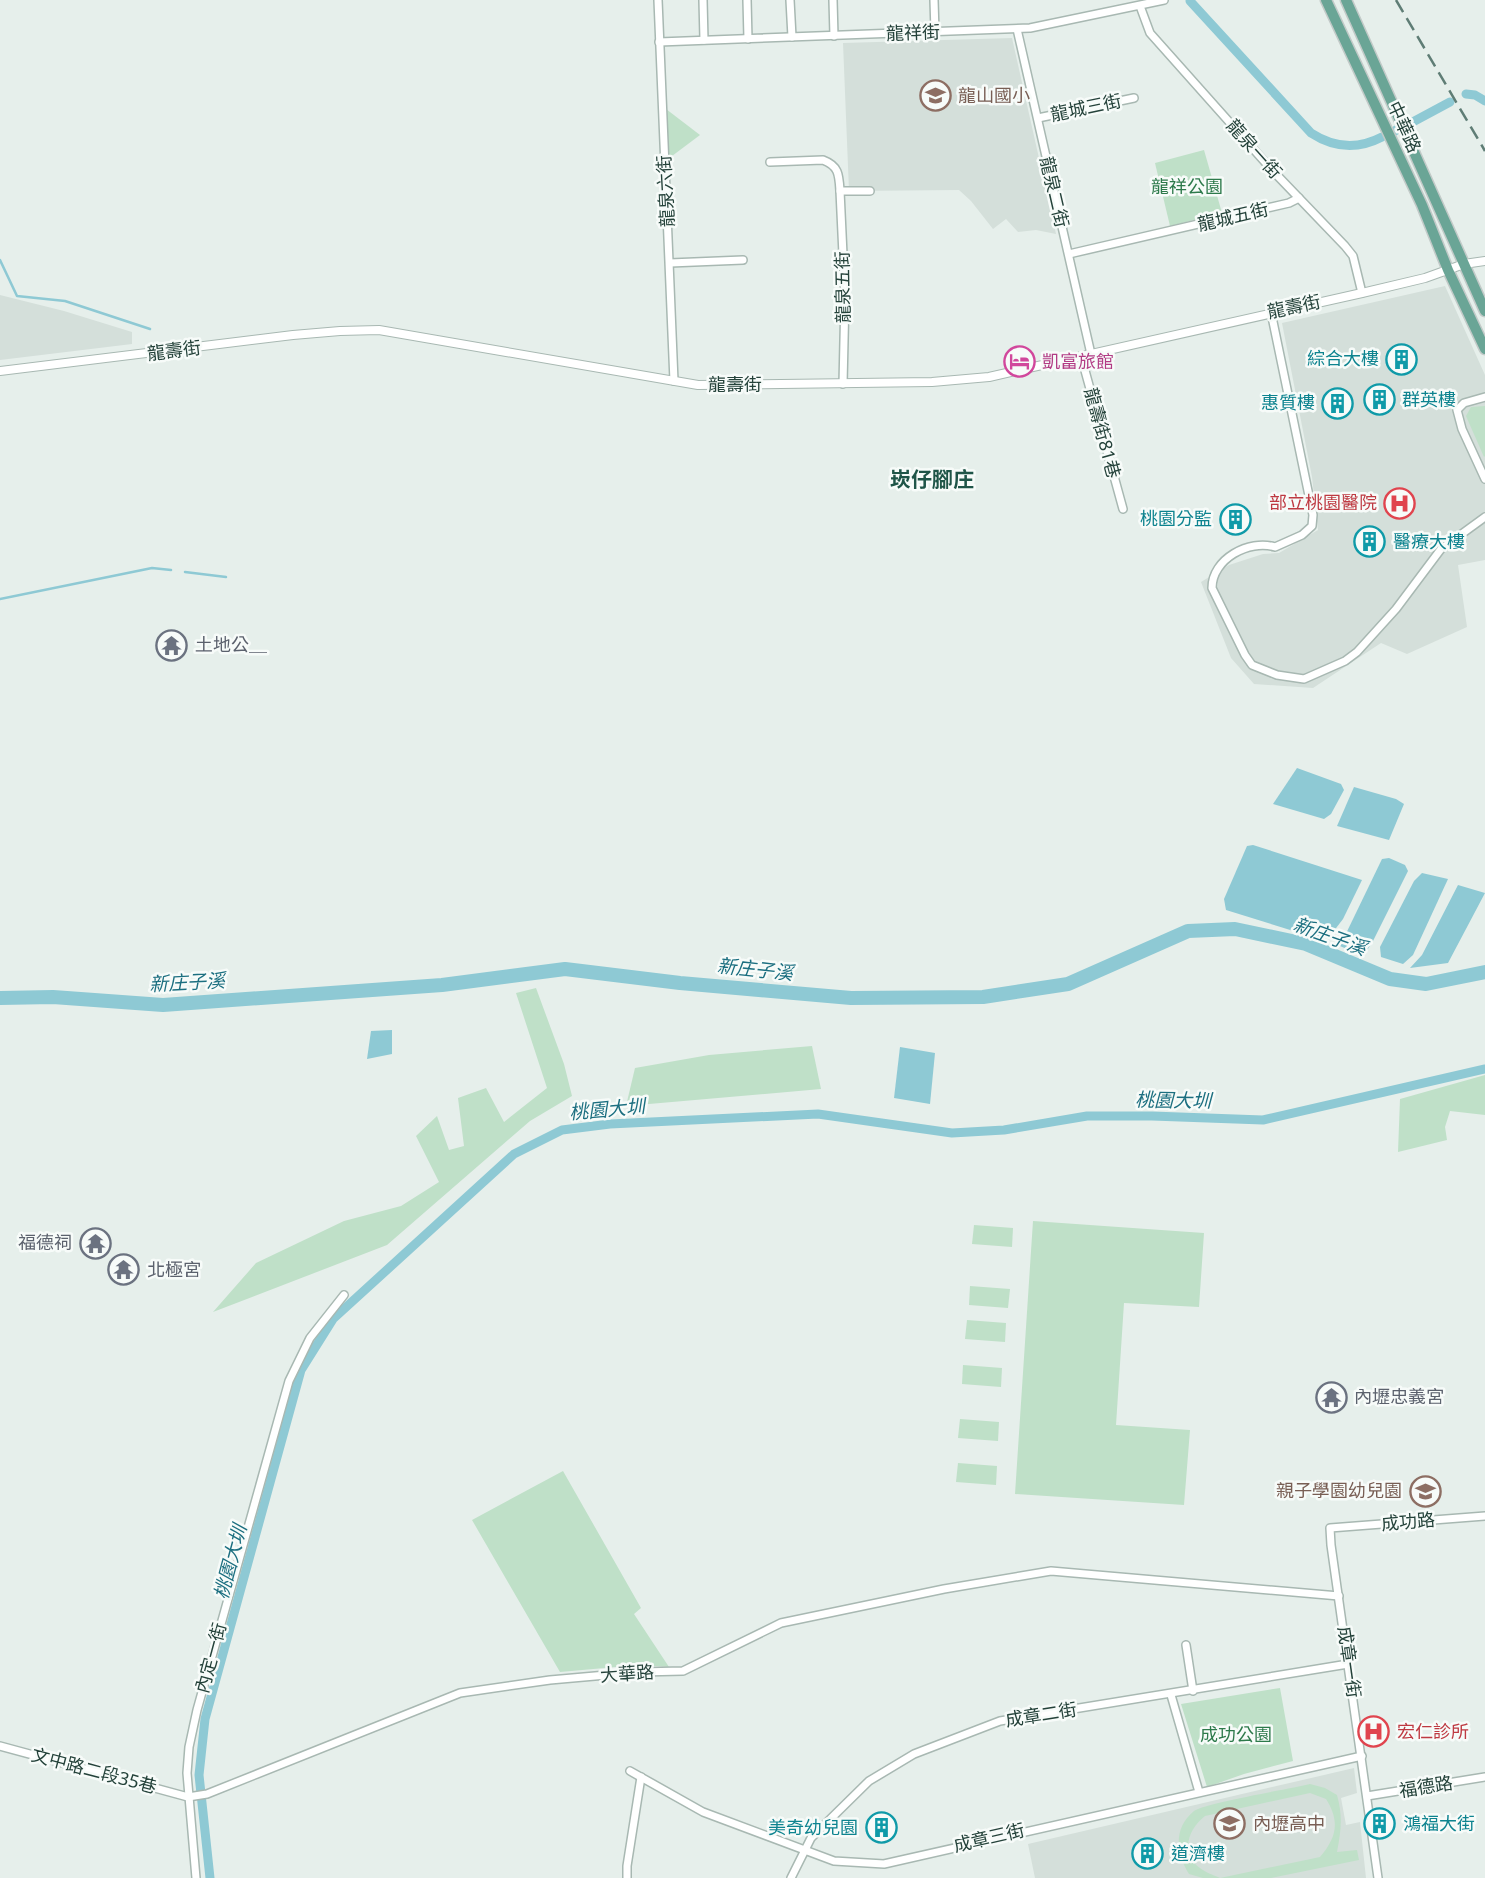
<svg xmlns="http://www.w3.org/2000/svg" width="1485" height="1878" font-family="'Noto Sans','Noto Sans TC',sans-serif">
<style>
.built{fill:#d4dfda}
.green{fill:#bfe0c8}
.water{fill:#8ec9d4}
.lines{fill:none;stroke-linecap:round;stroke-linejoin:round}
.stream{stroke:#8ec9d4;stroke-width:2.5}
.canal{stroke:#8ec9d4;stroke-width:9}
.river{stroke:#8ec9d4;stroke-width:14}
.minor-casing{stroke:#a8b8b2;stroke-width:10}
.tertiary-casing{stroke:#a8b8b2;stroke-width:10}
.primary-casing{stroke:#c2cac8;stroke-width:13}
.minor{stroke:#fff;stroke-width:7}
.tertiary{stroke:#fff;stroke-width:8}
.primary{stroke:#6aa596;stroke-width:10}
.rail{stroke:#5f7d75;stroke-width:2.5;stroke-dasharray:14 7;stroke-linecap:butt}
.labels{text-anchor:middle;stroke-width:5;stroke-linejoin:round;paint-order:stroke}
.street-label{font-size:18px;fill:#24423a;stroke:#f7fbf9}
.education-label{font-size:18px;fill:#785e54;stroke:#f7fbf9;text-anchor:start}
.park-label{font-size:18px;fill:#2d7a4b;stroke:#f7fbf9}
.culture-label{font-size:18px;fill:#0d838f;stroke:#f7fbf9;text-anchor:end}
.hotel-label{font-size:18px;fill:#b23c85;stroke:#f7fbf9;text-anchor:start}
.health-label{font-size:18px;fill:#be3a42;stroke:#f7fbf9;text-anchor:end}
.worship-label{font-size:18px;fill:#5b616d;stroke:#f7fbf9;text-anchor:start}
.water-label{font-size:19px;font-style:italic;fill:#1c6f80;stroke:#f7fbf9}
.quarter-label{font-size:21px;font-weight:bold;fill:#1f5548;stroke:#f7fbf9}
</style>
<rect width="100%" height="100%" fill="#e6efeb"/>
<!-- built -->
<g class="built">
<path d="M1012,38L1056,234L1036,230L1018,232L1006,219L993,229L971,201L959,190L849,191L843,43Z"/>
<path d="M1445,286L1485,375V560L1458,565L1467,627L1407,654L1381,643L1313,688L1254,684L1231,658L1201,582L1229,565L1263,554L1279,553L1318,530L1312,477L1282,323Z"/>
<path d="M0,295L64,311L132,332V344L0,360Z"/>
<path d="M1354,1768L1357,1793L1341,1798L1346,1825L1360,1822L1366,1878H1035L1028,1844Z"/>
</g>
<!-- green -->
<g class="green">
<path d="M666,109L700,135L668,159Z"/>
<path d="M1204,150L1222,213L1170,226L1155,163Z"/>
<path d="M1485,406V456L1484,457L1466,416L1471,407Z"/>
<path d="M536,988L564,1064L572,1096L530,1121L387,1245L213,1312L256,1263L344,1221L401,1206L439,1182L416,1136L437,1116L449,1150L464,1146L458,1098L486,1088L504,1122L547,1088L516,993Z"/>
<path d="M812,1046L821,1089L626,1106L635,1068L709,1055Z"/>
<path d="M1485,1075V1115L1450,1111L1445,1127L1447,1140L1398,1152L1400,1099Z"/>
<path d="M1033,1221L1204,1233L1199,1307L1124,1303L1116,1425L1190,1430L1184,1505L1015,1494Z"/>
<path d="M974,1225L1013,1228L1012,1247L972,1244Z"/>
<path d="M970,1286L1010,1289L1008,1308L969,1305Z"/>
<path d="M967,1320L1006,1323L1005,1342L965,1339Z"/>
<path d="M963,1365L1002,1368L1001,1387L962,1384Z"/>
<path d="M960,1419L999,1422L998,1441L958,1438Z"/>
<path d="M958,1463L997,1466L996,1485L956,1482Z"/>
<path d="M563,1471L641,1608L634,1614L669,1667L638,1665L560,1672L472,1520Z"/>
<path d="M1280,1688L1293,1761L1244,1774L1207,1787L1181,1704Z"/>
<path d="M1310,1784L1325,1788L1337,1795C1343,1816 1341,1831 1337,1852L1357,1850L1359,1860L1271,1878H1220L1320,1857C1337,1837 1340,1821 1326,1799L1310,1793L1205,1816C1189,1828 1179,1853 1200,1868C1205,1872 1213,1875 1220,1878H1203L1189,1874C1176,1853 1173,1828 1194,1811C1205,1803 1290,1789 1310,1784Z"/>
</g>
<!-- water -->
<g class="water">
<path d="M1297,768L1341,784L1344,790L1331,814L1324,819L1273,804Z"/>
<path d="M1354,787L1396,799L1404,804L1389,840L1337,826Z"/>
<path d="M1253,845L1362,880L1343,919L1330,936L1316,938L1226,910L1224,899L1247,846Z"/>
<path d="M1389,858L1405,865L1408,871L1372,943L1365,953L1358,954L1340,946L1382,859Z"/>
<path d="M1422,873L1448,879L1413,955L1403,964L1381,957L1380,947L1414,881Z"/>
<path d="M1458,885L1485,893L1448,963L1410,968L1422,955Z"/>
<path d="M392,1030V1054L367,1059L371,1031Z"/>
<path d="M900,1047L935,1053L930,1104L894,1098Z"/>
</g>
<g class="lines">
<!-- stream -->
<g class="stream">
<path d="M0,260L17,296L65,301L150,329"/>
<path d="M185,572L226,577"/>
<path d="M0,599L152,568L171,570"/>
</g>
<!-- canal -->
<g class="canal">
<path d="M1190,1L1311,133C1334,148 1357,150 1382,137"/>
<path d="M1466,94L1475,95L1485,101"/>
<path d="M1409,124L1450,102"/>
<path d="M1395,131L1396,130"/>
<path d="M210,1878L199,1775L205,1719L301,1370L333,1319L514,1154L562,1130L610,1124L818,1114L952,1133L1004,1130L1087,1116H1152L1263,1120L1485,1069"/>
</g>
<!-- river -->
<path class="river" d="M0,998L53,997L163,1005L442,985L565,969L680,983L851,998L983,997L1068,984L1188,931L1235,929L1306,944L1390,979L1426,984L1485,972"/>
<defs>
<g id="minor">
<path d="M658,0L674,381"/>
<path d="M703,0L704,40"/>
<path d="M747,0L748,39"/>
<path d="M790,0L792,37"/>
<path d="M833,0L834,36"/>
<path d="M934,0L935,32"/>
<path d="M1140,6L1150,33L1272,170L1345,246L1353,256L1362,293"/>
<path d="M1017,29L1091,354"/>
<path d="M659,42L1030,28L1164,0"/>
<path d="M1038,118L1134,98"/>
<path d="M770,162L823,160C839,166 839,175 840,191"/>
<path d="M1069,254L1289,203L1299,198"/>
<path d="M670,263L743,260"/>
<path d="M1271,312L1313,515L1312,526L1302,535L1275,547C1249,539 1212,559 1212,588L1245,655L1252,665L1277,675L1304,679L1345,661L1357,652L1396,609L1441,549L1485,517"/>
<path d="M1081,356L1123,509"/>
<path d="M843,384L845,297L840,191H870"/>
<path d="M1485,397L1464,403L1457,410L1462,429L1485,479"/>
<path d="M1186,1645L1193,1691"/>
<path d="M1171,1695L1199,1792"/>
<path d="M0,1746L188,1797L207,1794L460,1693L550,1680L640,1672L683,1671L781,1623L944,1589L1051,1571L1339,1596"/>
<path d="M630,1771L703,1812L834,1861L884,1864L1362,1756"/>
<path d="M1367,1796L1485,1777"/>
<path d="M196,1878L187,1773L189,1747L197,1710L289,1381L310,1338L344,1295"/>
<path d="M627,1878V1866L641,1777"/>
<path d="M791,1878L811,1838L869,1781L914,1754L1000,1721L1348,1664"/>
<path d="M1378,1878L1331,1545L1330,1528L1485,1516"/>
</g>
<path id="tertiary" d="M0,371L293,335L340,331L379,330L698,385L932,382L989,377L1362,293L1425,278L1464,264L1485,261"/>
<g id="primary">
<path d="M1326,0L1422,205L1448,270L1485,349"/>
<path d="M1346,0L1485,311"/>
</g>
</defs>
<!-- minor casing -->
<use href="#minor" class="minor-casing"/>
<!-- tertiary casing -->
<use href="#tertiary" class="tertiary-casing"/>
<!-- primary casing -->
<use href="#primary" class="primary-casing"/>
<!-- minor -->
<use href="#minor" class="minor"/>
<!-- tertiary -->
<use href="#tertiary" class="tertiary"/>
<!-- primary -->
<use href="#primary" class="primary"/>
<!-- rail -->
<path class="rail" d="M1396,0L1485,151"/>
</g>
<!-- icons -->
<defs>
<symbol id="school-ring" viewBox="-11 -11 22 22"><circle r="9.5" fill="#f7fbf9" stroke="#8d6e63" stroke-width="1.5"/><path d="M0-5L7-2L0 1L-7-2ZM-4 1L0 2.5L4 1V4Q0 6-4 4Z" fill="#8d6e63"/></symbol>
<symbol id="building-ring" viewBox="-11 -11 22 22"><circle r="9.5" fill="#f7fbf9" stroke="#0f9aa8" stroke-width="1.5"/><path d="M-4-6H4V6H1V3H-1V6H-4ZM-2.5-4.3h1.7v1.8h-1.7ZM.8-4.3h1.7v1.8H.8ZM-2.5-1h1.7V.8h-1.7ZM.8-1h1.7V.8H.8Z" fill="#0f9aa8"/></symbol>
<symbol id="hotel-ring" viewBox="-11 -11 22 22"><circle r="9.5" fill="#f7fbf9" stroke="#d1479c" stroke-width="1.5"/><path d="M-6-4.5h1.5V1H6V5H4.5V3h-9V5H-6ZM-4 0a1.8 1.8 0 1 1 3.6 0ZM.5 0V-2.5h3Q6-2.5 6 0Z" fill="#d1479c"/></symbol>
<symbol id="hospital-ring" viewBox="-11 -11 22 22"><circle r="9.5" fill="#f7fbf9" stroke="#e0444e" stroke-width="1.5"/><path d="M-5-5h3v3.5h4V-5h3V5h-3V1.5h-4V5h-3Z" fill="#e0444e"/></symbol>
<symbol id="temple-ring" viewBox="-11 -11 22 22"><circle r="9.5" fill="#f7fbf9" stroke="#6b7280" stroke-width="1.5"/><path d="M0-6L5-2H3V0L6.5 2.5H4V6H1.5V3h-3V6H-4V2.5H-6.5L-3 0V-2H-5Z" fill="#6b7280"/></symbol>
</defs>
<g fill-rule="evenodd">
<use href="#school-ring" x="918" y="78" width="35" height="35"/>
<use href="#building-ring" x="1384" y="342" width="35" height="35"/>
<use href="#hotel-ring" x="1002" y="344" width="35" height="35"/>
<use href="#building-ring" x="1362" y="382" width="35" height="35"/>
<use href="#building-ring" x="1320" y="386" width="35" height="35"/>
<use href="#hospital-ring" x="1382" y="486" width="35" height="35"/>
<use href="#building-ring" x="1218" y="502" width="35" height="35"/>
<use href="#building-ring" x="1352" y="524" width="35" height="35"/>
<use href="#temple-ring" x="154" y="628" width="35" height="35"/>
<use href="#temple-ring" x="78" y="1226" width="35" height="35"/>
<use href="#temple-ring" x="106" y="1252" width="35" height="35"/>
<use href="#temple-ring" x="1314" y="1380" width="35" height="35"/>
<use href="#school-ring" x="1408" y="1474" width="35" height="35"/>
<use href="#hospital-ring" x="1356" y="1714" width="35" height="35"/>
<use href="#school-ring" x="1212" y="1806" width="35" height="35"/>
<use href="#building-ring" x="1362" y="1806" width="35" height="35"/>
<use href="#building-ring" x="864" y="1810" width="35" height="35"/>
<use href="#building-ring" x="1130" y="1836" width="35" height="35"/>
</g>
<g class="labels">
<!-- street labels -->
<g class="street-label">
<text transform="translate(913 33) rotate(-2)" y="6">龍祥街</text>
<text transform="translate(1086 108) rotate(-12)" y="6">龍城三街</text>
<text transform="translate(1404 127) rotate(65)" y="6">中華路</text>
<text transform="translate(1254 149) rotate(48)" y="6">龍泉一街</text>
<text transform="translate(666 191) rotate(-93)" y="6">龍泉六街</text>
<text transform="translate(1054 192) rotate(77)" y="6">龍泉二街</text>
<text transform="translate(1233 217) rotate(-13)" y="6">龍城五街</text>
<text transform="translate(843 287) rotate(-91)" y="6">龍泉五街</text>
<text transform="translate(1294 307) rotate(-12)" y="6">龍壽街</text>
<text transform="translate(174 351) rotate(-7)" y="6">龍壽街</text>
<text x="735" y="391">龍壽街</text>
<text transform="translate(1102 433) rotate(75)" y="6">龍壽街81巷</text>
<text transform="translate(1408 1522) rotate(-5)" y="6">成功路</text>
<text transform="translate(211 1658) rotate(-75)" y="6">內定一街</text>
<text transform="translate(1349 1662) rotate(82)" y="6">成章一街</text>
<text transform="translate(627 1674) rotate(-4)" y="6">大華路</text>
<text transform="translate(1041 1715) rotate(-9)" y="6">成章二街</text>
<text transform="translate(94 1771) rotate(15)" y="6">文中路二段35巷</text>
<text transform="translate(1426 1787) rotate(-9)" y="6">福德路</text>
<text transform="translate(989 1838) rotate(-13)" y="6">成章三街</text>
</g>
<!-- education labels -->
<g class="education-label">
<text x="958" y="102">龍山國小</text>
<text x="1402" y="1497" text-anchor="end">親子學園幼兒園</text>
<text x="1253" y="1830">內壢高中</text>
</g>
<!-- park labels -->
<g class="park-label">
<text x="1187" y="193">龍祥公園</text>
<text x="1236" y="1741">成功公園</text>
</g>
<!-- culture labels -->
<g class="culture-label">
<text x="1379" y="365">綜合大樓</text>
<text x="1402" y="406" text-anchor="start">群英樓</text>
<text x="1315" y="409">惠質樓</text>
<text x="1212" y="525">桃園分監</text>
<text x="1393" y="548" text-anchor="start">醫療大樓</text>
<text x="1403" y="1830" text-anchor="start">鴻福大街</text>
<text x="858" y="1834">美奇幼兒園</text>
<text x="1171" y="1860" text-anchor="start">道濟樓</text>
</g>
<!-- hotel labels -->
<g class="hotel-label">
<text x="1042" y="368">凱富旅館</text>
</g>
<!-- health labels -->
<g class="health-label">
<text x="1377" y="509">部立桃園醫院</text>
<text x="1397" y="1738" text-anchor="start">宏仁診所</text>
</g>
<!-- worship labels -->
<g class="worship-label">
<text x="195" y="651">土地公＿</text>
<text x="72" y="1249" text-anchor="end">福德祠</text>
<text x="147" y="1276">北極宮</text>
<text x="1354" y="1403">內壢忠義宮</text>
</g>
<!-- water labels -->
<g class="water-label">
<text transform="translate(1330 936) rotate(20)" y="7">新庄子溪</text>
<text transform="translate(755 969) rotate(6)" y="7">新庄子溪</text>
<text transform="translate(187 982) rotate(-3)" y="7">新庄子溪</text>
<text transform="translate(1173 1100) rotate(1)" y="7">桃園大圳</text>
<text transform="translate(607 1109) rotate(-5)" y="7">桃園大圳</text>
<text transform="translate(230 1562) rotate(-75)" y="7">桃園大圳</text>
</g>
<!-- quarter labels -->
<g class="quarter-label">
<text x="932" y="487">崁仔腳庄</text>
</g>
</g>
</svg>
